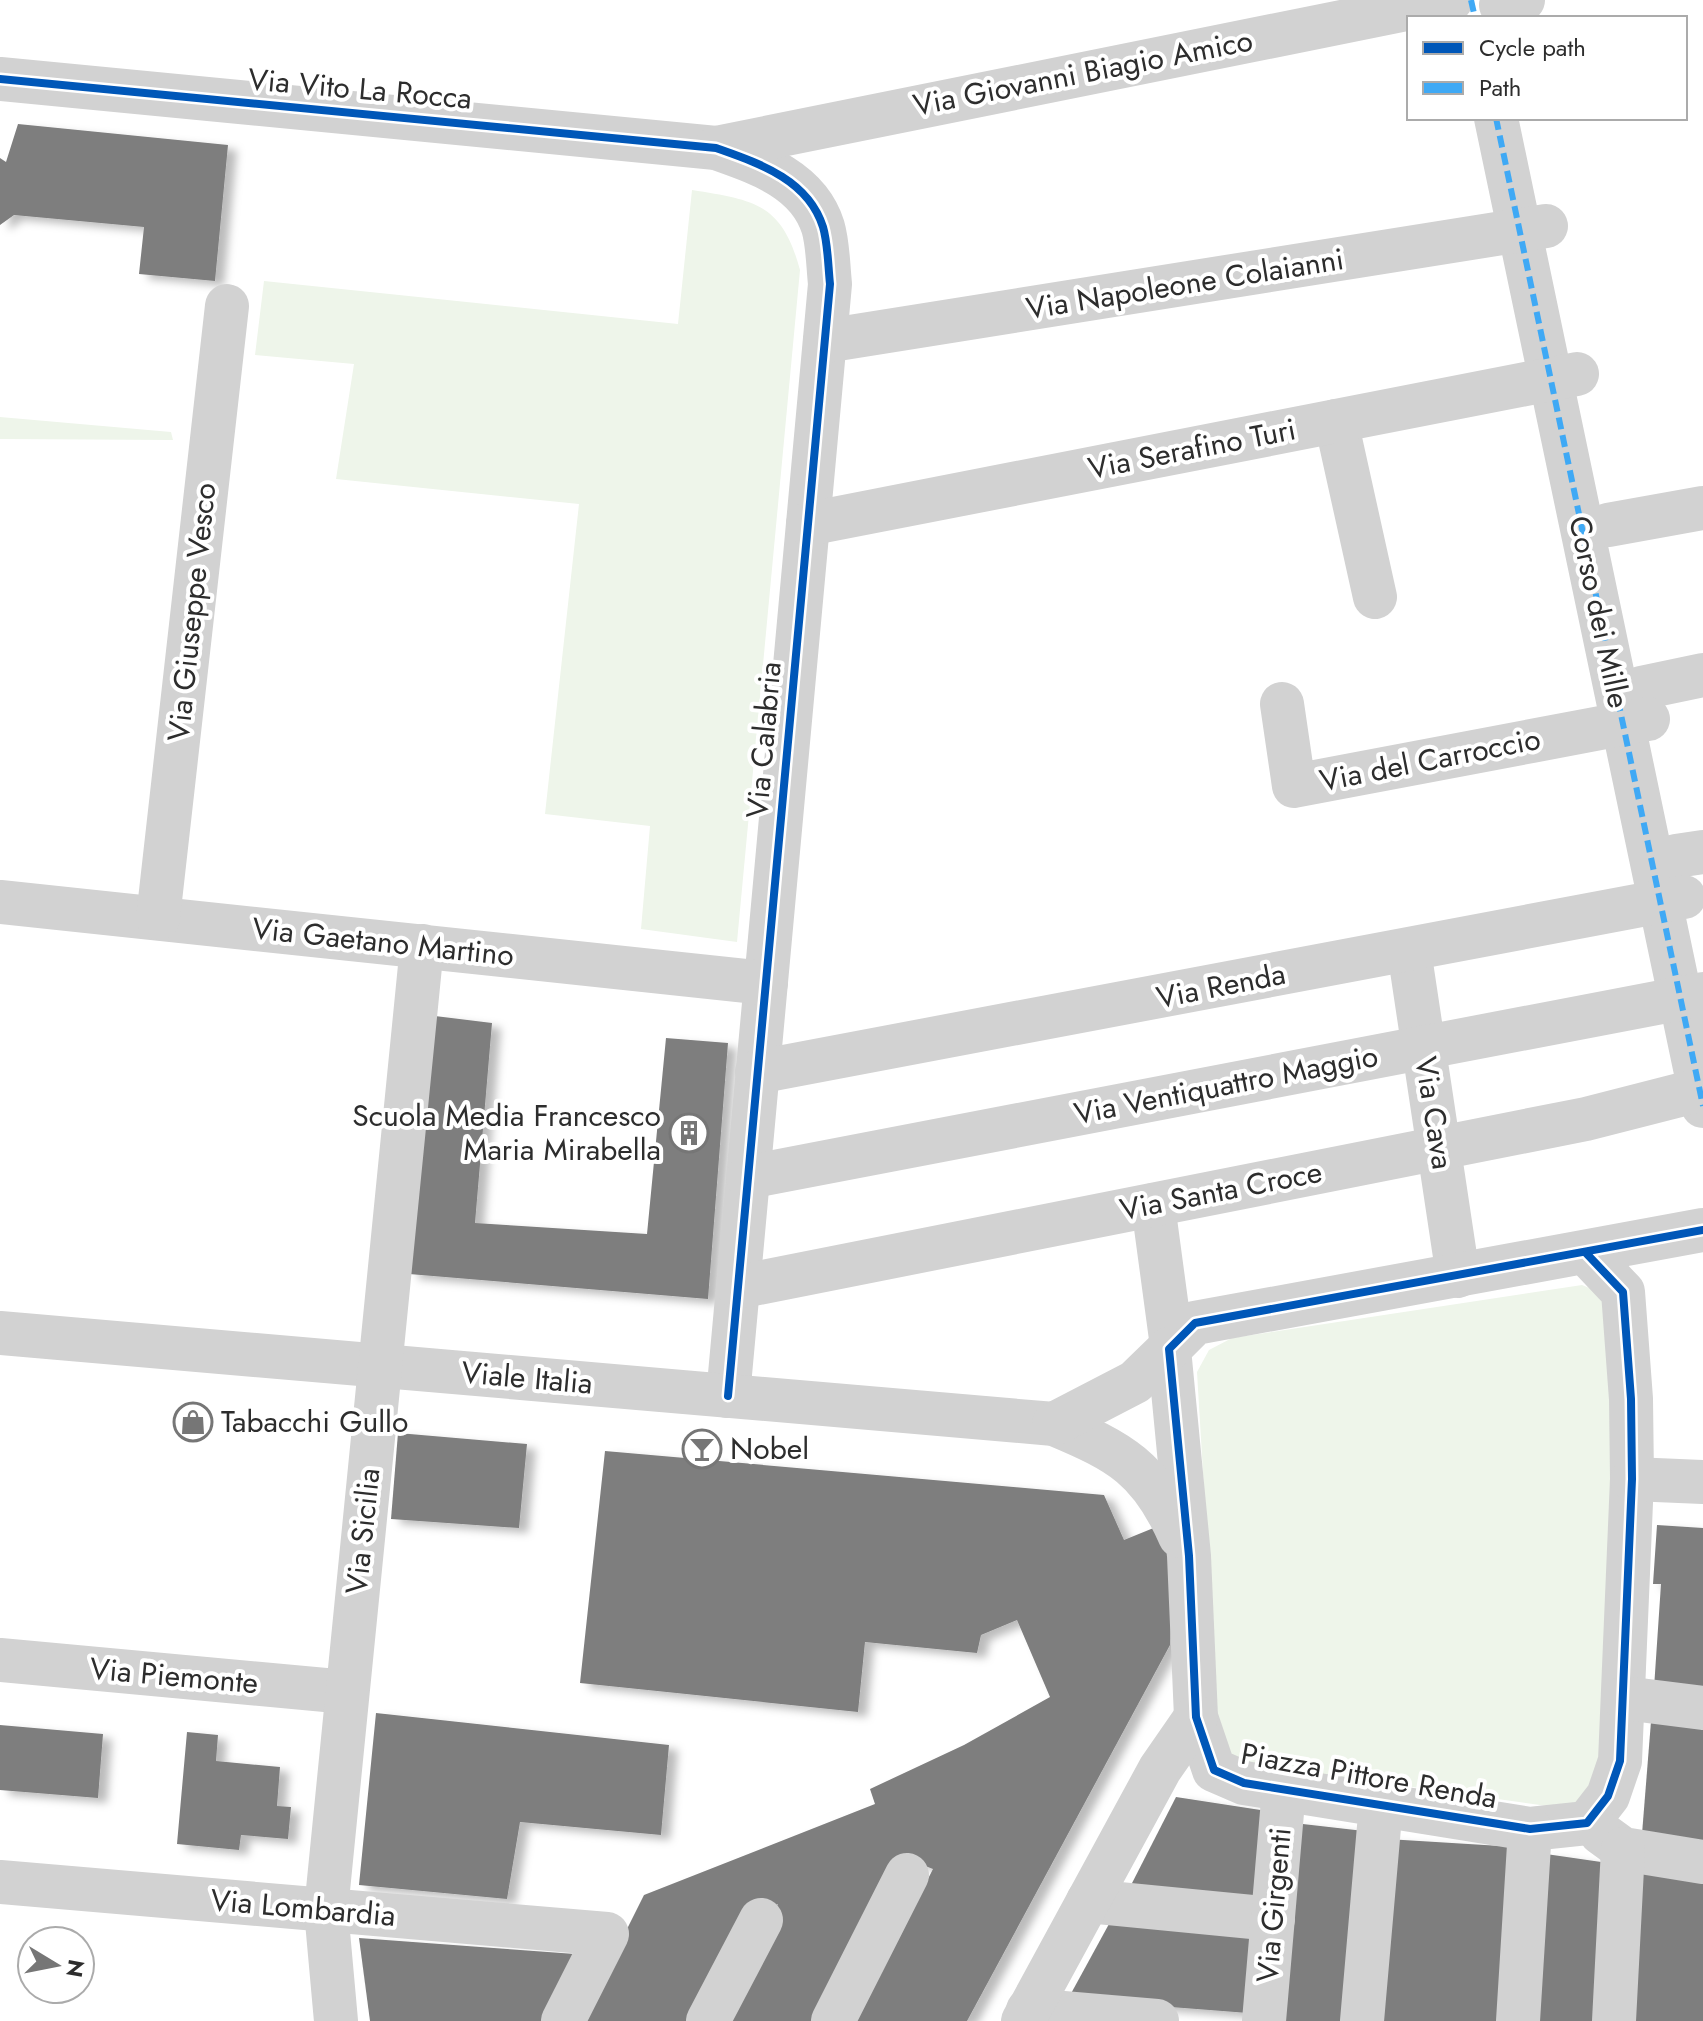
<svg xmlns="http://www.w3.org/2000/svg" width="1703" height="2021" font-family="Jost,sans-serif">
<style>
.green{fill:#eef5ea}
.building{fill:#7e7e7e;filter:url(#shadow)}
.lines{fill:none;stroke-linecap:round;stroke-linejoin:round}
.minor{stroke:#d2d2d2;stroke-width:44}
.quiet{stroke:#3fa9f5;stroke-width:6;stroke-dasharray:12 6;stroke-linecap:butt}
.cycleway-casing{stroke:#fff;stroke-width:13}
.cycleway{stroke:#0057b8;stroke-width:8}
.labels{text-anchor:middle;stroke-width:8;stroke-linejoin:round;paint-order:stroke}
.street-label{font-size:30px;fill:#2d2d2d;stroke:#fff}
.poi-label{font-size:30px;fill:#2d2d2d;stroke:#fff;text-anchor:start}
</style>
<defs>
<filter id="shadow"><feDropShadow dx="9" dy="5" stdDeviation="4" flood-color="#0004"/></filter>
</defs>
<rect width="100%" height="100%" fill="#fff"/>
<!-- green -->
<g class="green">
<path d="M692,190C754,200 782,203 800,270L737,942L641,929L650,826L545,814L579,504L336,479L354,364L255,355L264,281L678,324Z"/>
<path d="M0,417L171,432L173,440L0,439Z"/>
<path d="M1582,1285L1599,1292L1611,1310L1609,1750L1584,1800L1561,1808L1236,1762L1219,1741L1197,1372L1209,1350L1232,1338Z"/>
</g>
<!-- building -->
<g class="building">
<path d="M18,124L228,145L215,281L139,274L144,227L14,215L0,225V158L6,162Z"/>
<path d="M435,1016L492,1023L475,1223L647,1234L666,1038L728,1043L708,1299L409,1274Z"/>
<path d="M398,1433L527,1444L519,1528L391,1519Z"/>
<path d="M605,1451L1104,1495L1124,1540L1156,1527L1166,1545L1173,1576L1170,1645L967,2021H856L933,1869L905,1858L822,2021H720L778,1904L743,1916L690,2021H581L644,1895L875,1804L870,1789L964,1745L1050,1697L1017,1620L981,1635L977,1653L865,1642L858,1712L580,1683Z"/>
<path d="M1657,1525L1703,1528V1694L1654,1688L1661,1584H1653Z"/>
<path d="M1652,1709L1703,1714V1843L1642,1834Z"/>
<path d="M376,1713L669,1745L661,1835L520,1822L507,1899L359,1885Z"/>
<path d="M0,1725L103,1734L98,1798L0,1790Z"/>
<path d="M187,1732L218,1735L216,1761L280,1767L277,1806L291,1807L288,1839L241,1835L239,1850L177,1844Z"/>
<path d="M1176,1797L1267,1811L1258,1903L1129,1889Z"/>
<path d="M1294,1823L1364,1831L1348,2021H1277Z"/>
<path d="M1387,1839L1517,1847L1506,2021H1375Z"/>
<path d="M1546,1854L1615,1864L1605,2021H1535Z"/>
<path d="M1643,1865L1703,1876V2021H1633Z"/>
<path d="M1115,1913L1257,1931L1248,2013L1068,1999Z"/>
<path d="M359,1938L575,1954L548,2021H370Z"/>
</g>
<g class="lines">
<!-- minor -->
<g class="minor">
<path d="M1501,5L1523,0"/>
<path d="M0,79L716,148C758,163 808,179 823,227C828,244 828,265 830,284L728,1396"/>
<path d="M1496,118L1703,1106"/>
<path d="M716,148L1451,0"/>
<path d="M825,341L1546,226"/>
<path d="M1336,421L1375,597"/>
<path d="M808,524L1577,374"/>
<path d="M1608,525L1703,508"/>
<path d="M1641,688L1703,675"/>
<path d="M1282,704L1294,786L1648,719"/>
<path d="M1676,856L1703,852"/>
<path d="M0,902L766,983"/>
<path d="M158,918L227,306"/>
<path d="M1409,950L1458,1276"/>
<path d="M757,1072L1684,897"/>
<path d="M748,1177L1703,994"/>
<path d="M1153,1205L1172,1346"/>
<path d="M1585,1252L1623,1292L1631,1399L1632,1479L1620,1761L1608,1796L1587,1823L1530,1829L1244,1783L1214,1770L1196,1717L1189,1556L1169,1349L1195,1323L1703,1230"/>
<path d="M738,1287L1586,1119L1703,1089"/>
<path d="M0,1333L1054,1424C1121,1452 1150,1468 1180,1536"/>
<path d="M1054,1424L1135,1382L1169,1349"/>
<path d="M1632,1479L1703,1482"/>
<path d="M0,1660L347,1692"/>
<path d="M1624,1698L1703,1708"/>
<path d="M1601,1833L1623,1849L1703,1862"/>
<path d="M0,1882L607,1934L563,2021"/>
<path d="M1088,1901L1273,1919"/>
<path d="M1028,2010L1157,2021"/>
<path d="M336,2021L326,1910L422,946"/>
<path d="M708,2021L761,1920"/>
<path d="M833,2021L907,1875"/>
<path d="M1023,2021L1160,1769L1196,1717"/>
<path d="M1264,2021L1284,1789"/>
<path d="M1362,2021L1381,1804"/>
<path d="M1518,2021L1530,1829"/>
<path d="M1614,2021L1623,1849"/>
</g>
<!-- quiet -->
<g class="quiet">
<path d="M1471,0L1475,18"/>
<path d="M1496,118L1703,1106"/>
</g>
<defs>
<g id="cycleway">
<path d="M0,79L716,148C758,163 808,179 823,227C828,244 828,265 830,284L728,1396"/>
<path d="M1585,1252L1623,1292L1631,1399L1632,1479L1620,1761L1608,1796L1587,1823L1530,1829L1244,1783L1214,1770L1196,1717L1189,1556L1169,1349L1195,1323L1703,1230"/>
</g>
</defs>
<!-- cycleway casing -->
<use href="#cycleway" class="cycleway-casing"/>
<!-- cycleway -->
<use href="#cycleway" class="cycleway"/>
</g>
<!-- icons -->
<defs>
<symbol id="building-ring" viewBox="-11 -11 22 22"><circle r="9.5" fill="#fff" stroke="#767676" stroke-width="1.5"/><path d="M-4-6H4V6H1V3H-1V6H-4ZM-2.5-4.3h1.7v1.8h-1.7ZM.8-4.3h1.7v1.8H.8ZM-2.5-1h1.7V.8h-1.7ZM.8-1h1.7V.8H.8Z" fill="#767676"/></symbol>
<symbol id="shop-ring" viewBox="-11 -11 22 22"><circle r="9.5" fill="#fff" stroke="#767676" stroke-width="1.5"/><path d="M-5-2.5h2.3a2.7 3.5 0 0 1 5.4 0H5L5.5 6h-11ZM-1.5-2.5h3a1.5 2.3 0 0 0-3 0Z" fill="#767676"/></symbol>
<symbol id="bar-ring" viewBox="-11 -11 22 22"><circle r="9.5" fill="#fff" stroke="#767676" stroke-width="1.5"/><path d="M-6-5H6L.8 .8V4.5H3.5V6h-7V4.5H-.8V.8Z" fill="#767676"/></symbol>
</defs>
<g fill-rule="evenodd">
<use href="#building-ring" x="667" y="1111" width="44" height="44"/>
<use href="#shop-ring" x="171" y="1400" width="44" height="44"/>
<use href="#bar-ring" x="680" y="1427" width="44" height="44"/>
</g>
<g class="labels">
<!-- street labels -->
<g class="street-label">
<text transform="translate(1083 73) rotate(-11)" y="10">Via Giovanni Biagio Amico</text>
<text transform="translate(360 89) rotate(5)" y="10">Via Vito La Rocca</text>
<text transform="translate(1185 284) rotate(-9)" y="10">Via Napoleone Colaianni</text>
<text transform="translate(1192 449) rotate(-11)" y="10">Via Serafino Turi</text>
<text transform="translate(192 612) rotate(-84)" y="10">Via Giuseppe Vesco</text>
<text transform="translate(1599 612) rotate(78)" y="10">Corso dei Mille</text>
<text transform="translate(764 740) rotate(-85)" y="10">Via Calabria</text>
<text transform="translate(1430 760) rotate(-11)" y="10">Via del Carroccio</text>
<text transform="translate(383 942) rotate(6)" y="10">Via Gaetano Martino</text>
<text transform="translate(1221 986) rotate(-11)" y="10">Via Renda</text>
<text transform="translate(1226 1085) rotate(-11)" y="10">Via Ventiquattro Maggio</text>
<text transform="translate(1434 1113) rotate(81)" y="10">Via Cava</text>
<text transform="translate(1221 1191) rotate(-11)" y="10">Via Santa Croce</text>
<text transform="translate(527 1378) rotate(5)" y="10">Viale Italia</text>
<text transform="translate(363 1531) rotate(-84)" y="10">Via Sicilia</text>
<text transform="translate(174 1676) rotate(5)" y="10">Via Piemonte</text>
<text transform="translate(1369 1776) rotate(10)" y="10">Piazza Pittore Renda</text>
<text transform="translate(1274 1905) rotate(-85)" y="10">Via Girgenti</text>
<text transform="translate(303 1908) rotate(5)" y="10">Via Lombardia</text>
</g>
<!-- poi labels -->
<g class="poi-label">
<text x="661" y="1126" text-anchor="end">Scuola Media Francesco<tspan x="661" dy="34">Maria Mirabella</tspan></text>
<text x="221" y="1432">Tabacchi Gullo</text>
<text x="730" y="1459">Nobel</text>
</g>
</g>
<!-- legend -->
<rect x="1407" y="16" width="280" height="104" fill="#ffffff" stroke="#ababab" stroke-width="2"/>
<rect x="1423" y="42" width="40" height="12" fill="#0057b8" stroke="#ababab" stroke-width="2"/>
<text x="1479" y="56" font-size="24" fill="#2d2d2d">Cycle path</text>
<rect x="1423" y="82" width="40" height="12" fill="#3fa9f5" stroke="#ababab" stroke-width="2"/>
<text x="1479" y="96" font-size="24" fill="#2d2d2d">Path</text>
<!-- north arrow -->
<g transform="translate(56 1965) rotate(100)"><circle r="38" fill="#ffffff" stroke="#ababab" stroke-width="2"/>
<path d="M0-6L14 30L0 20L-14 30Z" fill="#767676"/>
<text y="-12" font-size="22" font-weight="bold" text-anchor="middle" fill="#2d2d2d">N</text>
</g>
</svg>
